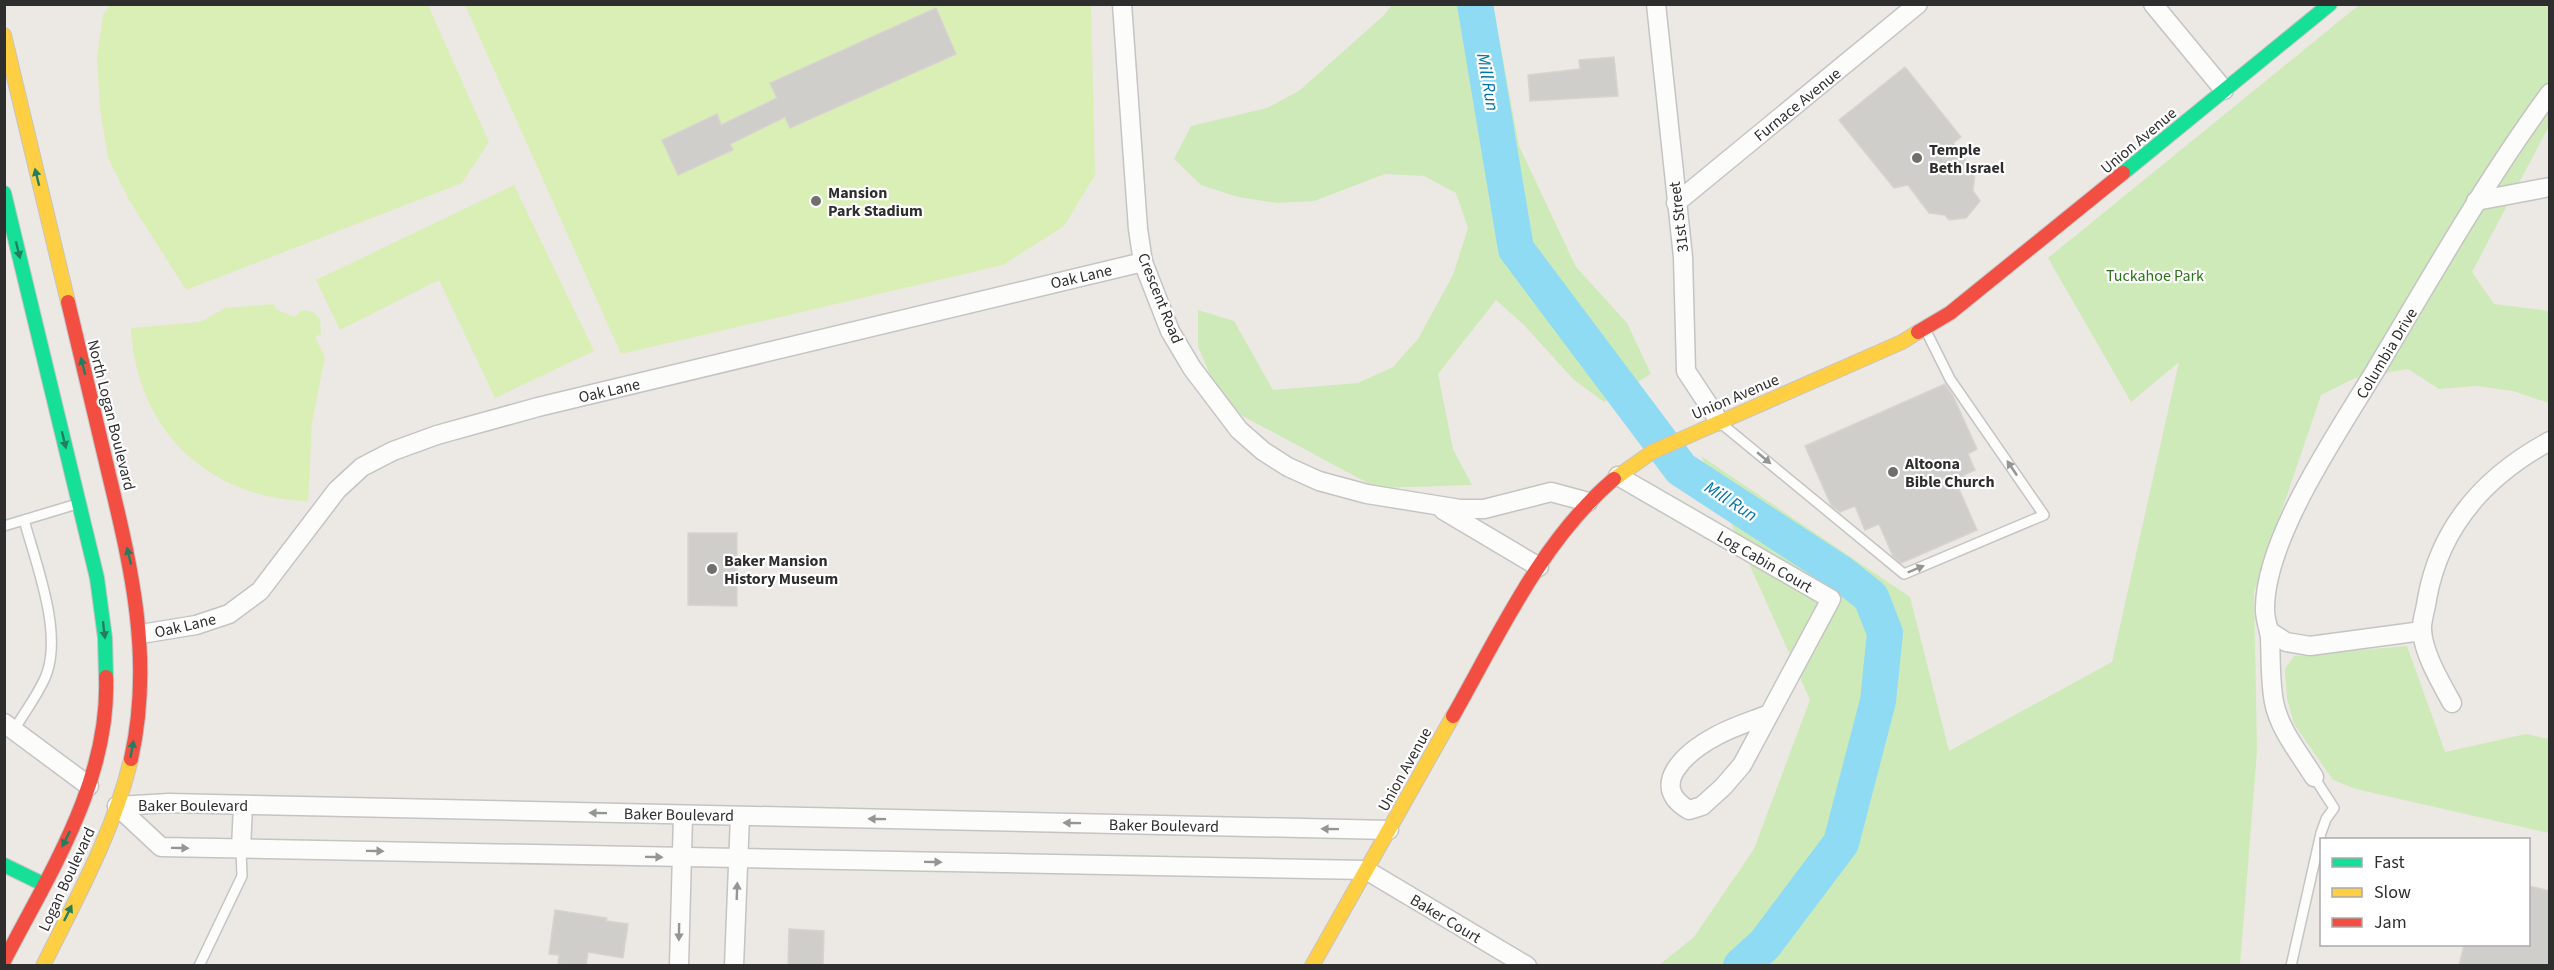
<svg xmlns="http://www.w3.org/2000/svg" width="2554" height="970" font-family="'Source Sans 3',sans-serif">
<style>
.green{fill:#ceeab9}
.pitch{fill:#daefb6}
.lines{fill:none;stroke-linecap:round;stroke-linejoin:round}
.river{stroke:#90dbf4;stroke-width:36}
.building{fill:#d0ceca;stroke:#d7d4cf;stroke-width:1.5}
.lane-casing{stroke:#c5c4c4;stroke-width:12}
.street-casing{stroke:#c5c4c4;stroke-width:21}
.fast-casing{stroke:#c5c4c4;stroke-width:16}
.slow-casing{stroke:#c5c4c4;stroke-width:16}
.jam-casing{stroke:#c5c4c4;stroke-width:16}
.lane{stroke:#fcfcfb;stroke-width:9}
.street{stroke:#fcfcfb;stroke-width:18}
.fast{stroke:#16e098;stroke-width:14}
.slow{stroke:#ffcf43;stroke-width:14}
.jam{stroke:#f24e42;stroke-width:14}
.oneway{fill:#237e5e}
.oneway2{fill:#959594}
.poi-dot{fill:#706f6d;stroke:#fff;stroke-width:2}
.labels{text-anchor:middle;stroke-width:4.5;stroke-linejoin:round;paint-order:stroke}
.street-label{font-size:16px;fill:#2e2e2e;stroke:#fff}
.poi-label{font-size:16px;font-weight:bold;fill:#2e2e2e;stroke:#fff;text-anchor:start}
.park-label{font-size:16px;fill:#297513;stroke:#fff}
.water-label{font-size:18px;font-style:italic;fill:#0075af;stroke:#fff}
</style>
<rect width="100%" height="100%" fill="#ece8e3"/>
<!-- green -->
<g class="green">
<path d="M1392,5H1493L1519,146L1576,267L1627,323L1651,374L1604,402L1573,379L1523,324L1496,300L1438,374L1453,449L1472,485L1377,488L1241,415L1212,380L1198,346V310L1234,321L1273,390L1358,383L1393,367L1418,339L1453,275L1468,228L1456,193L1424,176L1385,174L1314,201L1277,203L1238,197L1201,185L1174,159L1191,126L1267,108L1299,91L1383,16Z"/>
<path d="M2359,5H2549V126L2472,272L2494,304L2549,311V403L2513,391L2476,386L2439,389L2408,369L2355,378L2321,395L2254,592L2257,751L2240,965L1658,966L1694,937L1754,849L1810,700L1701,456L1910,597L1949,751L2112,662L2179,362L2131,402L2048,258Z"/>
<path d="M2407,646L2445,752L2526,734L2549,739V833L2356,789L2333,780L2294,724L2287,698L2285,669L2294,656Z"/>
</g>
<!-- pitch -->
<g class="pitch">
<path d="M110,5H428L489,142L462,183L186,290L129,200L108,158L100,109L97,56L103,15Z"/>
<path d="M465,5H1091L1095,175L1064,226L1003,265L621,354Z"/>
<path d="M514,185L594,351L495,398L439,280L340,330L316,280Z"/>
<path d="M274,304L275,309L295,317L302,310L313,312L320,319L321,334L315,337L325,357L312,423L308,501C207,498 136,429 131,328L200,322L225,308Z"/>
</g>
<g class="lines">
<!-- river -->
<path class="river" d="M1475,4L1516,249L1681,469L1842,574L1871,597L1885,633L1878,701L1841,843L1765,944L1741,966"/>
</g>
<!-- building -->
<g class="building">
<path d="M936,8L956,54L790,128L785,117L730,144L733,150L678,175L662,140L717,114L721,125L777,98L770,83Z"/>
<path d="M1614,57L1618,96L1530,101L1528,75L1580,69L1579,60Z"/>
<path d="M1905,67L1961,137L1953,143L1975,172L1973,191L1980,201L1966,218L1949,220L1945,215L1929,213L1908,185L1894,188L1839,120Z"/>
<path d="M1945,384L1953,396L1977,449L1968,454L1975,470L1964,475L1968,484L1959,489L1977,530L1901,563L1893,556L1879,524L1865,530L1855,506L1840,512L1831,505L1805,446Z"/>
<path d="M688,533H737V606L688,605Z"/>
<path d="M2529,886L2550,891V966H2459L2464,945H2529Z"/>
<path d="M555,910L607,918L606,921L628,924L623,958L588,952L586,966L558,964L559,955L549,954Z"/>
<path d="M789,929L824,931L823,966H788Z"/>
</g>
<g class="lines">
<defs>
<g id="lane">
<path d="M1723,425L1904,574L2044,515L1950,379L1925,329"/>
<path d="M4,526L77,504"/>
<path d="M14,730C24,713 37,696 45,678C64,635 36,564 24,520"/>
<path d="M199,966L242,876L241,849"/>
<path d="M2291,966L2321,833L2326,819L2334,808L2314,777"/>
</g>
<g id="street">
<path d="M1122,4L1138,229L1143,262L1170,331L1192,368L1239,430L1263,451L1288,467L1319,481L1367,494L1460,509H1484L1551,492L1588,502"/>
<path d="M1656,4L1683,257L1686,371L1719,421"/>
<path d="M2153,4L2224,90"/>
<path d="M2476,201L2550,187"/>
<path d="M1676,203L1918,4"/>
<path d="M1618,476L1831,599L1742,765L1723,787L1702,806L1689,810C1646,785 1688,751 1716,736C1732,727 1752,721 1769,714"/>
<path d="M1443,510L1539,567"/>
<path d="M2269,631L2286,642L2310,646L2422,631"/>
<path d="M141,634L196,625L229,614L260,591L337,490L362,467L393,451L437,435L538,407L1143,262"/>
<path d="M2452,703C2441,683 2424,655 2422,631C2421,621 2426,609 2427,599C2440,526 2485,476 2550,441"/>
<path d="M4,723L89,786"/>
<path d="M2314,777C2300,754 2279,729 2274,702C2270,681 2271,659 2270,638C2269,628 2264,617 2265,607C2266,535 2341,428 2378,366C2433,274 2486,180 2550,93"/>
<path d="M117,806L161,847L1366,870L1527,966"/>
<path d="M117,806L169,803L1389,830"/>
<path d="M241,849L243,805"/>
<path d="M679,966L683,815"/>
<path d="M734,966L740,816"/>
</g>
<g id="fast">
<path d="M2123,173L2330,4"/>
<path d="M4,193L97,578L105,638L106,677"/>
<path d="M4,865L43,884"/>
</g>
<g id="slow">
<path d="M4,35L68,302"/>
<path d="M1614,479L1652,452L1902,342L1918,332"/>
<path d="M43,966C76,899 114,832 131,759"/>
<path d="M1312,966L1453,716"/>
</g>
<g id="jam">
<path d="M68,302C82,360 95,418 109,475C132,570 153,661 131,759"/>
<path d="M1918,332L1950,313L2123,173"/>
<path d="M1453,716C1499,635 1541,541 1614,479"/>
<path d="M4,961C50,872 110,781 106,677"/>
</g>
</defs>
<!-- lane casing -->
<use href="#lane" class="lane-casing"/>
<!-- street casing -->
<use href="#street" class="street-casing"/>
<!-- fast casing -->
<use href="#fast" class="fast-casing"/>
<!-- slow casing -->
<use href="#slow" class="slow-casing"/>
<!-- jam casing -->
<use href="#jam" class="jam-casing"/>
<!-- lane -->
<use href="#lane" class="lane"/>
<!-- street -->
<use href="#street" class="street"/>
<!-- fast -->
<use href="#fast" class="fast"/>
<!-- slow -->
<use href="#slow" class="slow"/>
<!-- jam -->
<use href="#jam" class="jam"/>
</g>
<!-- one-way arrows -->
<defs><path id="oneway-solid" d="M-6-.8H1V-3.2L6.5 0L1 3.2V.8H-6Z" transform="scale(1.5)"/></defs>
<g class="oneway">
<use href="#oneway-solid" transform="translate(37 177) rotate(-104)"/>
<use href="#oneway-solid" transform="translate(18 250) rotate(76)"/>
<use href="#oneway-solid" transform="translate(83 366) rotate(-104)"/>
<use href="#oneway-solid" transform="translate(64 440) rotate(76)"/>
<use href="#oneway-solid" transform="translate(129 556) rotate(-103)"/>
<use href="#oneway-solid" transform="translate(104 630) rotate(83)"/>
<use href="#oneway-solid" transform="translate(132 749) rotate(-80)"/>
<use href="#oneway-solid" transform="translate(66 839) rotate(117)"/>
<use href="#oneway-solid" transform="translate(68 913) rotate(-64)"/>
</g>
<g class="oneway2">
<use href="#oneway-solid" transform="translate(1764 458) rotate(40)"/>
<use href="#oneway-solid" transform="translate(2012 468) rotate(-124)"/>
<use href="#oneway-solid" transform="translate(1916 569) rotate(-23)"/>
<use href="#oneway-solid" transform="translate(598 813) rotate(-179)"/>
<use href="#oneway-solid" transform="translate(877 819) rotate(-179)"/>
<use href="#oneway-solid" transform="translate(1072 823) rotate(-179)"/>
<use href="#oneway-solid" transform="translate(1330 829) rotate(-179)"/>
<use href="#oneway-solid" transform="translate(180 848) rotate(1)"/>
<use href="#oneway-solid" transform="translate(375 851) rotate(1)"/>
<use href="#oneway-solid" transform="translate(654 857) rotate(1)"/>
<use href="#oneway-solid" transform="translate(933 862) rotate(1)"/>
<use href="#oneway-solid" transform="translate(737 891) rotate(-88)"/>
<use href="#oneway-solid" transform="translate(679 932) rotate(91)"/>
</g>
<!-- markers -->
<g class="poi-dot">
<circle cx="1917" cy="158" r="6"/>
<circle cx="816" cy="201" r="6"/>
<circle cx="1893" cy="472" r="6"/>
<circle cx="712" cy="569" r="6"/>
</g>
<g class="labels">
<!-- street labels -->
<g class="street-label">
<text transform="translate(1797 104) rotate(-39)" y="6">Furnace Avenue</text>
<text transform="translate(2138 140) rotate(-40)" y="6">Union Avenue</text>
<text transform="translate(1678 217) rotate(-97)" y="6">31st Street</text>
<text transform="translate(1081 276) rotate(-13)" y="6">Oak Lane</text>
<text transform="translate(1161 298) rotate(68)" y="6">Crescent Road</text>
<text transform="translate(2386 353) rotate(-59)" y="6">Columbia Drive</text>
<text transform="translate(609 390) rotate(-13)" y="6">Oak Lane</text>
<text transform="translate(1735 396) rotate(-23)" y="6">Union Avenue</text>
<text transform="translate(112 415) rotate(76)" y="6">North Logan Boulevard</text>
<text transform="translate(1765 561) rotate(30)" y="6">Log Cabin Court</text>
<text transform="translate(185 625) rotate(-13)" y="6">Oak Lane</text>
<text transform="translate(1404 769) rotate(-61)" y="6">Union Avenue</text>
<text x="193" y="811">Baker Boulevard</text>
<text transform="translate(679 814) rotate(1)" y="6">Baker Boulevard</text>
<text transform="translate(1164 825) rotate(1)" y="6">Baker Boulevard</text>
<text transform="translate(66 879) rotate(-65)" y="6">Logan Boulevard</text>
<text transform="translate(1446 918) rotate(31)" y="6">Baker Court</text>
</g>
<!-- poi labels -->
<g class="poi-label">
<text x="1929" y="155">Temple<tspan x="1929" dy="18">Beth Israel</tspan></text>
<text x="828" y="198">Mansion<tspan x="828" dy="18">Park Stadium</tspan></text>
<text x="1905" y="469">Altoona<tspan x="1905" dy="18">Bible Church</tspan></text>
<text x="724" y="566">Baker Mansion<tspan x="724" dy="18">History Museum</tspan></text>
</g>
<!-- park labels -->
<g class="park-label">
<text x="2155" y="281">Tuckahoe Park</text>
</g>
<!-- water labels -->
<g class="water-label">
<text transform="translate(1488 82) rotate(80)" y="6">Mill Run</text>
<text transform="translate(1731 501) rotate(33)" y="6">Mill Run</text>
</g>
</g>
<!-- border -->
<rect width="2554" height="970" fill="none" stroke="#2e2e2e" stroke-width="12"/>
<!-- legend -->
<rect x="2320" y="838" width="210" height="108" fill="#ffffff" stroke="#ababab" stroke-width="1.5"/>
<rect x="2332" y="858" width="30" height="9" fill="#16e098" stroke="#ababab" stroke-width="1.5"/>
<text x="2374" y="868" font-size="18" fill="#2e2e2e">Fast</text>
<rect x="2332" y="888" width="30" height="9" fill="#ffcf43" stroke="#ababab" stroke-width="1.5"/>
<text x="2374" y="898" font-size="18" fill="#2e2e2e">Slow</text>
<rect x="2332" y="918" width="30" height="9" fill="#f24e42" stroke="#ababab" stroke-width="1.5"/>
<text x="2374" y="928" font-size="18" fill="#2e2e2e">Jam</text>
</svg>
